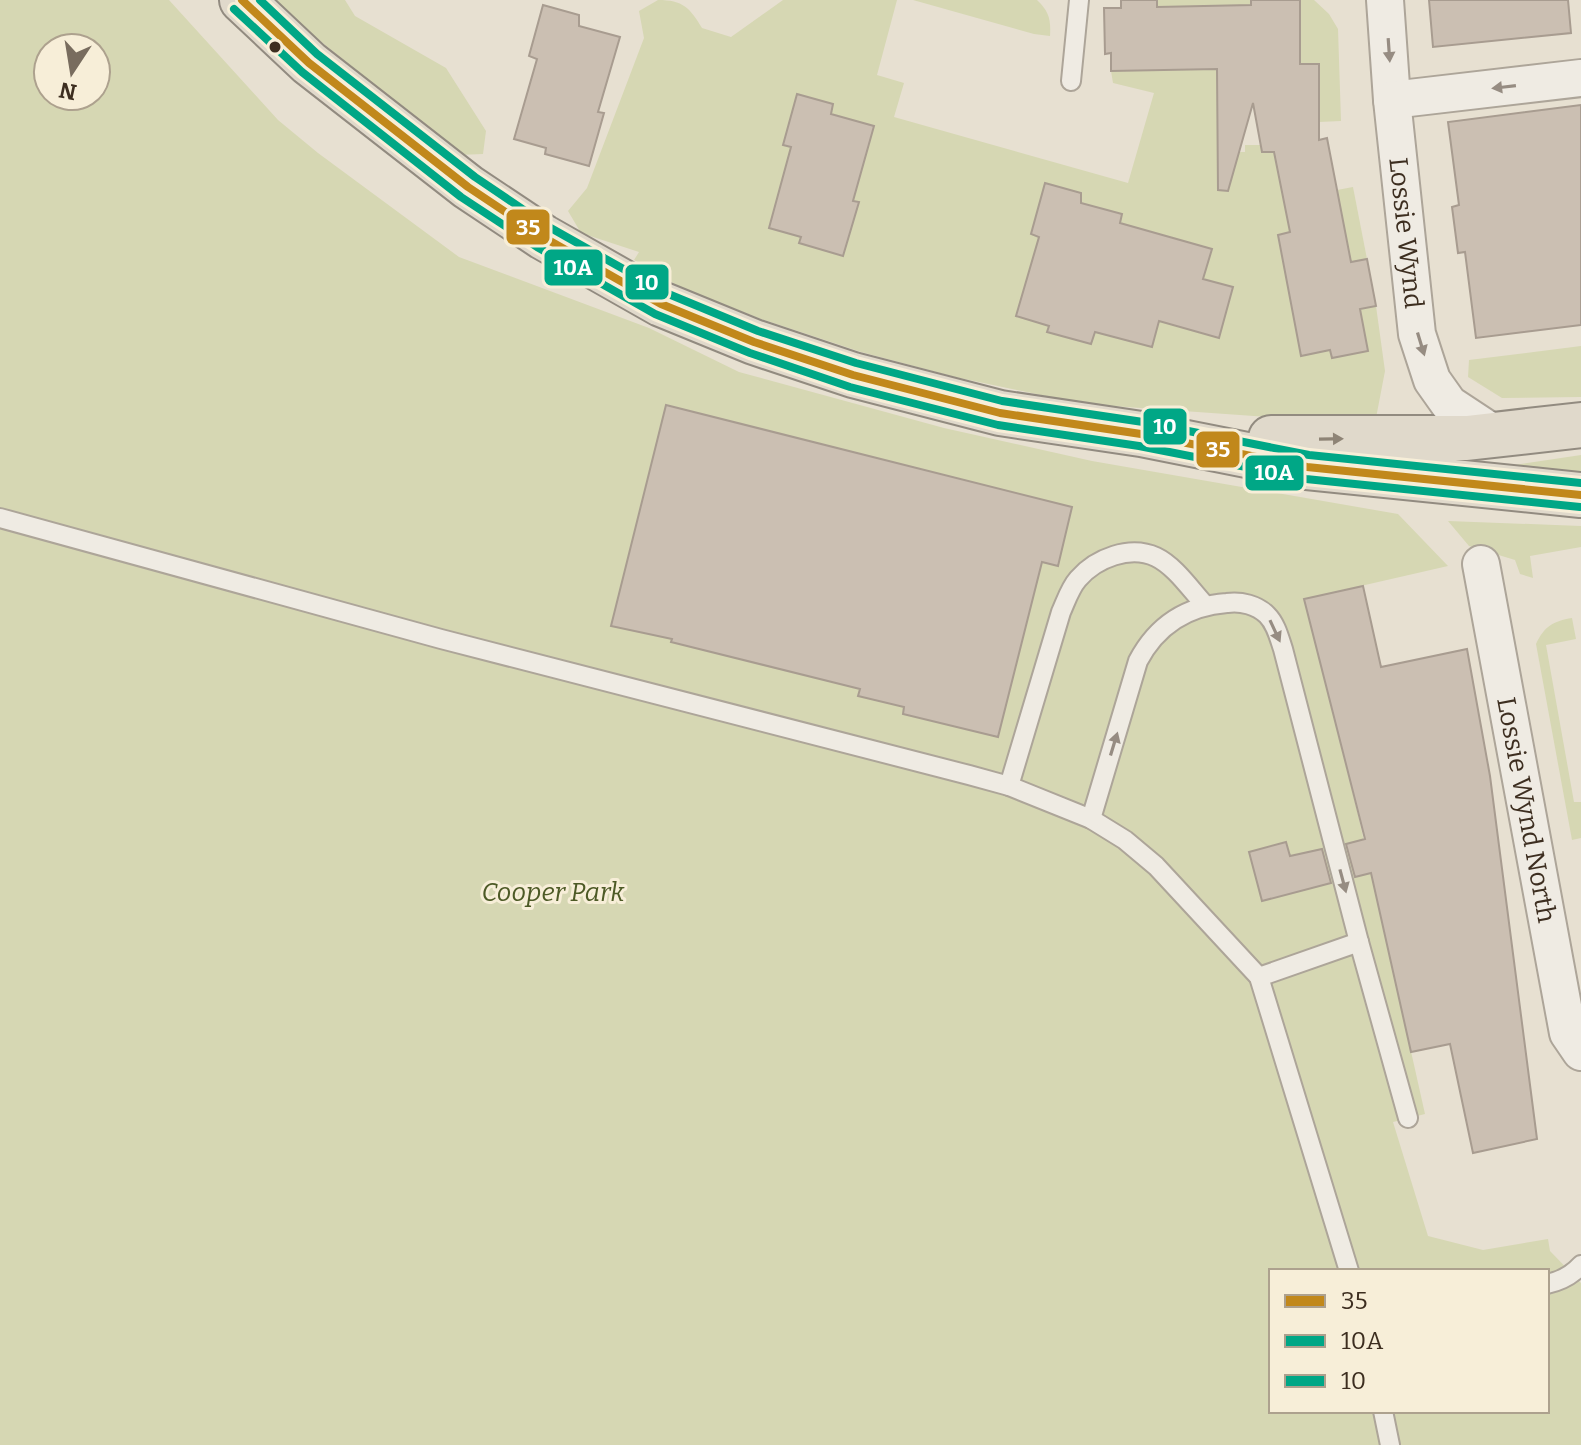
<svg xmlns="http://www.w3.org/2000/svg" width="1581" height="1445" font-family="Bitter,serif">
<style>
.green{fill:#d6d7b3;fill-rule:evenodd}
.building{fill:#cbbfb2;stroke:#a89c90;stroke-width:2}
.lines{fill:none;stroke-linecap:round;stroke-linejoin:round}
.service-casing{stroke:#ada599;stroke-width:22}
.minor-casing{stroke:#ada599;stroke-width:40}
.trunk-casing{stroke:#928b80;stroke-width:48}
.service{stroke:#efebe3;stroke-width:18}
.minor{stroke:#efebe3;stroke-width:36}
.trunk{stroke:#e0d9cb;stroke-width:44}
.bus-1-casing{stroke:#f7eed8;stroke-width:14}
.bus-2-casing{stroke:#f7eed8;stroke-width:14}
.bus-3-casing{stroke:#f7eed8;stroke-width:14}
.bus-1{stroke:#c1881b;stroke-width:8}
.bus-2{stroke:#00a786;stroke-width:8}
.bus-3{stroke:#00a786;stroke-width:8}
.oneway{fill:#968c82}
.oneway2{fill:#8e8476}
.bus-dot{fill:#3d2e20;stroke:#f7eed8;stroke-width:3}
.labels{text-anchor:middle;stroke-width:6;stroke-linejoin:round;paint-order:stroke}
.street-label{font-size:26px;fill:#3d2e20;stroke:#f7eed8}
.park-label{font-size:26px;font-style:italic;fill:#4d5a26;stroke:#f7eed8}
.line-badge{stroke:#f7eed8;stroke-width:3}
.badge-label{font-size:22px;text-anchor:middle;font-weight:bold;fill:#fff}
</style>
<rect width="100%" height="100%" fill="#e7e0d1"/>
<!-- green -->
<g class="green">
<path d="M0,0H169L278,120L318,153L459,257L649,328L739,372L944,428L1092,461L1398,514L1448,566L1304,599L1357,810L1425,1114L1393,1122L1428,1236L1483,1250L1548,1239L1550,1251L1581,1283V1445H0ZM48,48H96V96H48ZM1271,1271H1547V1411H1271Z"/>
<path d="M271,0H345L355,16L446,68L486,131L483,154L458,155Z"/>
<path d="M658,0C683,0 690,8 702,28L731,37L783,0H897L877,75L904,83L894,117L1128,183L1154,93L1113,83L1111,71L1212,51L1211,6L1157,7V0H1251V40L1218,152H1245V145H1267L1274,149L1290,232L1278,235L1301,356L1330,350L1332,358L1368,351L1360,309L1376,306L1385,371L1376,418L1268,417L1084,404L955,377L861,352L761,319L680,287L634,260L639,252L581,233L568,211L587,188L644,38L639,11ZM798,95L831,114L874,126L853,201L859,203L843,255L800,243L801,237L769,228L791,147L783,145ZM1046,183L1081,193V203L1122,215L1101,289L1106,292L1091,344L1047,332L1049,326L1017,316L1039,237L1031,234ZM1211,250L1203,279L1227,286V309L1219,338L1159,321L1152,347L1108,335Z"/>
<path d="M913,0H1037C1049,11 1051,20 1050,36L1034,34Z"/>
<path d="M1277,0H1314L1329,14L1338,29L1341,121L1319,122V64L1275,63L1300,37V1Z"/>
<path d="M1353,187L1367,259L1351,262L1337,190Z"/>
<path d="M1581,346V397L1502,398L1468,377L1469,360Z"/>
<path d="M1581,455V478L1500,467Z"/>
<path d="M1448,521L1581,526V547L1530,556L1533,578L1520,574L1515,560L1469,546Z"/>
<path d="M1572,618L1576,639L1546,645L1574,802H1581V838L1572,840L1536,644C1544,627 1553,621 1572,618Z"/>
</g>
<!-- building -->
<g class="building">
<path d="M1121,0H1157V7L1251,5V0H1300V64H1319V140L1327,138L1351,262L1367,259L1376,306L1360,309L1368,351L1332,358L1330,350L1301,356L1278,235L1290,232L1274,152H1262L1253,103L1228,191L1218,190L1217,69L1111,71V53L1105,54L1104,8H1121Z"/>
<path d="M1429,0H1568L1571,33L1433,47Z"/>
<path d="M543,5L579,15V26L620,37L598,112L604,113L589,166L545,154L546,148L514,139L537,59L529,56Z"/>
<path d="M797,94L833,104L831,114L874,126L853,201L859,202L843,256L799,243L801,237L769,228L791,147L783,145Z"/>
<path d="M1581,105V325L1476,338L1465,252L1458,253L1452,207L1459,205L1448,122Z"/>
<path d="M1045,183L1081,193V203L1122,214L1120,223L1212,249L1203,279L1233,287L1219,338L1159,321L1152,347L1095,332L1091,344L1047,332L1049,326L1016,316L1039,237L1031,234Z"/>
<path d="M666,405L1072,507L1058,566L1042,562L998,737L903,714L904,707L858,696L860,689L671,642L672,639L611,626Z"/>
<path d="M1363,586L1381,667L1467,649L1490,776L1537,1139L1473,1153L1450,1044L1411,1052L1371,873L1355,877L1346,844L1365,839L1304,599Z"/>
<path d="M1286,842L1290,856L1322,849L1331,883L1262,901L1249,852Z"/>
</g>
<g class="lines">
<defs>
<g id="service">
<path d="M1071,81L1079,0"/>
<path d="M0,518L441,639L969,775L1009,786L1091,819L1125,840L1156,866L1259,977L1349,1271"/>
<path d="M1009,786L1061,612C1066,601 1070,588 1078,579C1096,558 1130,545 1156,557C1175,566 1191,590 1205,605"/>
<path d="M1091,819L1138,661C1157,625 1187,606 1227,603C1241,601 1257,605 1267,615C1276,624 1279,637 1283,649L1359,942L1259,977"/>
<path d="M1359,942L1408,1118"/>
<path d="M1547,1284C1561,1281 1572,1275 1581,1265"/>
<path d="M1383,1411L1390,1445"/>
</g>
<g id="minor">
<path id="s1" d="M1385,0L1392,100L1417,334L1432,380L1449,404L1496,435"/>
<path d="M1392,100L1581,78"/>
<path id="s2" d="M1481,564L1568,1033L1581,1052"/>
</g>
<g id="trunk">
<path d="M242,0L309,63L468,187L543,237L661,304L754,342L853,375L1000,413L1141,434L1307,467L1581,495"/>
<path d="M1271,438H1467L1581,425"/>
</g>
</defs>
<!-- service casing -->
<use href="#service" class="service-casing"/>
<!-- minor casing -->
<use href="#minor" class="minor-casing"/>
<!-- trunk casing -->
<use href="#trunk" class="trunk-casing"/>
<!-- service -->
<use href="#service" class="service"/>
<!-- minor -->
<use href="#minor" class="minor"/>
<!-- trunk -->
<use href="#trunk" class="trunk"/>
<defs>
<path id="bus-1" d="M242,0L309,63L468,187L543,237L661,304L754,342L853,375L1000,413L1141,434L1307,467L1581,495"/>
<path id="bus-2" d="M234,9L302,72L461,197L537,247L655,314L750,353L850,387L998,425L1139,446L1306,479L1580,507"/>
<path id="bus-3" d="M260,0L317,54L475,177L549,227L666,293L758,331L856,363L1002,401L1143,422L1309,455L1581,483"/>
</defs>
<!-- bus-1 casing -->
<use href="#bus-1" class="bus-1-casing"/>
<!-- bus-2 casing -->
<use href="#bus-2" class="bus-2-casing"/>
<!-- bus-3 casing -->
<use href="#bus-3" class="bus-3-casing"/>
<!-- bus-1 -->
<use href="#bus-1" class="bus-1"/>
<!-- bus-2 -->
<use href="#bus-2" class="bus-2"/>
<!-- bus-3 -->
<use href="#bus-3" class="bus-3"/>
</g>
<!-- one-way arrows -->
<defs><path id="oneway-solid" d="M-6-.8H1V-3.2L6.5 0L1 3.2V.8H-6Z" transform="scale(2)"/></defs>
<g class="oneway">
<use href="#oneway-solid" transform="translate(1389 50) rotate(86)"/>
<use href="#oneway-solid" transform="translate(1504 87) rotate(173)"/>
<use href="#oneway-solid" transform="translate(1421 344) rotate(73)"/>
<use href="#oneway-solid" transform="translate(1275 631) rotate(65)"/>
<use href="#oneway-solid" transform="translate(1114 744) rotate(-73)"/>
<use href="#oneway-solid" transform="translate(1343 881) rotate(75)"/>
</g>
<use class="oneway2" href="#oneway-solid" transform="translate(1331 439) rotate(-1)"/>
<!-- markers -->
<circle class="bus-dot" cx="275" cy="47" r="7"/>
<g class="labels">
<!-- street labels -->
<g class="street-label">
<text dy="9" stroke="none"><textPath href="#s1" startOffset="234">Lossie Wynd</textPath></text>
<text dy="9" stroke="none"><textPath href="#s2" startOffset="250">Lossie Wynd North</textPath></text>
</g>
<!-- park labels -->
<g class="park-label">
<text x="553" y="901">Cooper Park</text>
</g>
</g>
<g class="line-badge">
<rect x="505" y="208" width="46" height="38" rx="8" fill="#c1881b"/>
<rect x="543" y="248" width="61" height="39" rx="8" fill="#00a786"/>
<rect x="624" y="263" width="46" height="38" rx="8" fill="#00a786"/>
<rect x="1142" y="407" width="46" height="39" rx="8" fill="#00a786"/>
<rect x="1195" y="430" width="46" height="39" rx="8" fill="#c1881b"/>
<rect x="1244" y="454" width="61" height="38" rx="8" fill="#00a786"/>
</g>
<g class="badge-label">
<text x="528" y="235">35</text>
<text x="573" y="275">10A</text>
<text x="647" y="290">10</text>
<text x="1165" y="434">10</text>
<text x="1218" y="457">35</text>
<text x="1274" y="480">10A</text>
</g>
<!-- legend -->
<rect x="1269" y="1269" width="280" height="144" fill="#f7eed8" stroke="#ada18e" stroke-width="2"/>
<rect x="1285" y="1295" width="40" height="12" fill="#c1881b" stroke="#ada18e" stroke-width="2"/>
<text x="1341" y="1309" font-size="24" fill="#3d2e20">35</text>
<rect x="1285" y="1335" width="40" height="12" fill="#00a786" stroke="#ada18e" stroke-width="2"/>
<text x="1341" y="1349" font-size="24" fill="#3d2e20">10A</text>
<rect x="1285" y="1375" width="40" height="12" fill="#00a786" stroke="#ada18e" stroke-width="2"/>
<text x="1341" y="1389" font-size="24" fill="#3d2e20">10</text>
<!-- north arrow -->
<g transform="translate(72 72) rotate(192)"><circle r="38" fill="#f7eed8" stroke="#ada18e" stroke-width="2"/>
<path d="M0-6L14 30L0 20L-14 30Z" fill="#786c5e"/>
<text y="-12" font-size="22" font-weight="bold" text-anchor="middle" fill="#3d2e20">N</text>
</g>
</svg>
